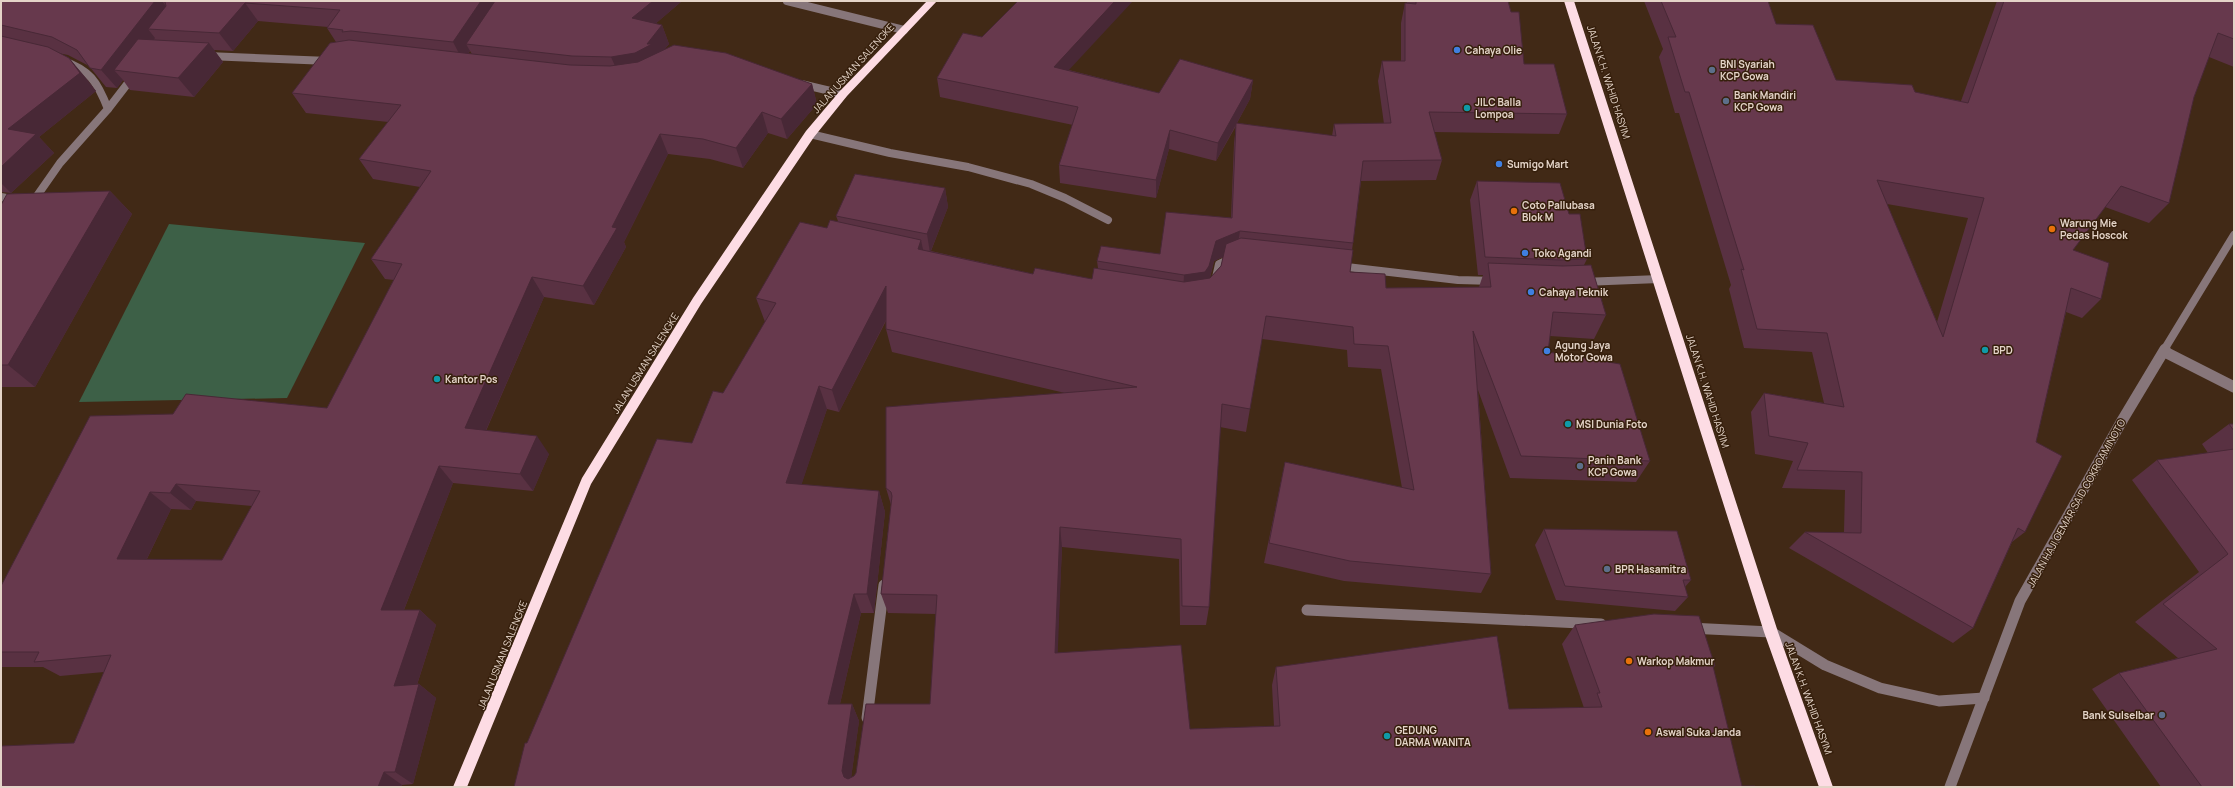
<svg xmlns="http://www.w3.org/2000/svg" width="2235" height="788" font-family="Manrope,sans-serif">
<style>
.green{fill:#3d6047}
.lines{fill:none;stroke-linecap:round;stroke-linejoin:round}
.minor-far1{stroke:#87767a;stroke-width:8}
.minor{stroke:#87767a;stroke-width:11}
.highway{fill:#fddce4;fill-rule:evenodd}
.wall{fill:#593142;fill-rule:evenodd}
.shaded-wall{fill:#482836}
.building{fill:#67394d;stroke:#482836;fill-rule:evenodd}
.shop-dot{fill:#3f7fe0;stroke:#361f0c;stroke-width:1.5}
.service-dot{fill:#5c6f8a;stroke:#361f0c;stroke-width:1.5}
.culture-dot{fill:#0f9aa8;stroke:#361f0c;stroke-width:1.5}
.food-dot{fill:#e8710a;stroke:#361f0c;stroke-width:1.5}
.labels{text-anchor:middle;stroke-width:3;stroke-linejoin:round;paint-order:stroke}
.poi-label{font-size:10px;font-weight:bold;fill:#e4d4c8;stroke:#361f0c;text-anchor:start}
.street-label{font-size:10px;fill:#e4d4c8;stroke:#361f0c}
</style>
<rect width="100%" height="100%" fill="#412916"/>
<!-- green -->
<path class="green" d="M169,224L365,243L287,398L79,402Z"/>
<g class="lines">
<!-- minor-far1 -->
<g class="minor-far1">
<path d="M787,1L904,30"/>
<path d="M207,56L329,61"/>
<path d="M801,84L843,94"/>
<path d="M108,109L135,74"/>
<path d="M810,134L890,153L968,167L1031,184L1065,198L1108,220"/>
<path d="M1,197L18,200"/>
<path d="M32,203L60,163L108,109C97,81 90,70 61,60"/>
<path d="M1338,266L1458,280L1495,281"/>
<path d="M1215,282L1219,264L1234,257"/>
<path d="M1583,282L1659,279"/>
<path d="M2164,350L2234,235"/>
</g>
<!-- minor -->
<g class="minor">
<path d="M2165,352L2234,387"/>
<path d="M1307,610L1601,624"/>
<path d="M1689,628L1771,632L1825,665L1880,688L1939,701L1984,698"/>
<path d="M867,718L884,585"/>
<path d="M1950,787L2020,601L2123,419L2165,349"/>
</g>
<!-- highway -->
<g class="highway">
<path d="M927,1H937L847,96L814,137L701,304L591,484L467,787H453L582,478L693,298L806,131L839,92Z"/>
<path d="M1564,1H1574L1778,632L1833,787H1819L1764,632Z"/>
</g>
</g>
<!-- wall -->
<g class="wall">
<path d="M1,1H682L655,24L662,25L669,44L664,50L812,84L817,104L787,139L768,133L743,168L710,159L668,154L624,242L626,247L594,305L544,297L486,431L549,454L533,491L453,483L404,610H420L436,625L417,685L419,684L436,698L413,784L402,785V787H1L74,743L104,672L60,676L43,667H1V586L173,414L327,408L394,280L385,279L371,259L420,187L373,179L359,159L388,122L306,113L292,93L336,42L327,28L328,27L258,21L233,51L214,50L223,62L194,97L130,90L123,80L117,88L106,87L89,66L68,55L58,53L69,58L85,77L96,91L39,137L54,153L11,193L1,192ZM470,51L472,54H468ZM196,501L252,506L222,560L147,559L171,509L191,510Z"/>
<path d="M1406,1H1508L1524,64L1567,114L1559,134L1434,132L1442,160L1436,180L1361,181L1353,243L1352,250L1350,272L1386,288L1479,287L1483,275H1478L1470,200L1477,181L1569,214L1587,259L1584,265L1606,315L1594,339L1550,336L1548,352L1650,461L1636,482L1510,478L1478,390L1491,574L1481,593L1344,581L1264,563L1285,462L1402,488L1381,369L1348,367L1347,350L1262,339L1246,432L1220,427L1209,607L1206,625H1180L1179,559L1062,547L1057,653L1190,729L1274,726L1272,685L1276,667L1509,709L1584,708L1562,644L1575,625L1715,666L1713,667L1742,786L514,787L527,743L692,443L723,393L765,322L756,298L827,228L838,221L836,216L945,188L948,207L931,251L1033,274L1092,279L1098,268L1097,261L1160,254L1231,218L1234,143L1236,126L1216,161L1169,149L1156,198L1060,183L1059,165L1073,125L940,97L937,78L1069,70L1159,93L1253,80L1250,99L1237,123L1332,136L1334,124H1384L1378,81L1382,61H1401V23L1405,3H1407ZM1223,257L1221,266L1210,278L1214,261ZM886,321V329L892,352L1065,393L886,488L891,505L881,594L888,613L936,614L930,704L854,776L851,778L859,721L852,704H840L861,613H874L885,512L879,491L801,485L827,409L839,412Z"/>
<path d="M1644,1H1768L1776,24L1836,80L1961,101L1997,1H2234V67L2209,57L2194,97L2169,203L2149,223L2105,207L2073,250L2101,299L2082,318L2066,312L2036,442L2025,532L2012,542L1973,628L1953,643L1789,548L1805,532H1844L1845,490L1782,488L1793,461L1755,454L1751,412L1764,393L1824,403L1812,352L1744,348L1729,289L1731,285L1679,113H1675L1659,57L1663,49ZM1887,204L1968,218L1937,322Z"/>
<path d="M110,191L132,214L35,387H1V201L2,203Z"/>
<path d="M2229,424H2234V787H2161L2092,689L2119,673L2178,658L2135,622L2199,572L2132,480L2157,460L2208,453L2202,444Z"/>
<path d="M1544,529L1691,580L1685,587L1688,597L1675,611L1556,600L1535,545Z"/>
</g>
<!-- shaded-wall -->
<g class="shaded-wall">
<path d="M155,1H162L174,17L148,29L155,38L129,72L114,70L123,80L117,88L101,70Z"/>
<path d="M481,1H499L466,44L470,51L463,61L453,42Z"/>
<path d="M653,1H682L640,37L632,18Z"/>
<path d="M1115,1H1133L1055,85L1054,67Z"/>
<path d="M245,3L258,21L233,51L219,33Z"/>
<path d="M662,25L669,44L657,58L619,75L611,57L647,44Z"/>
<path d="M209,43L223,62L194,97L178,78Z"/>
<path d="M69,58L85,77L96,91L39,137L54,153L11,193L1,183V167L8,129Z"/>
<path d="M1253,80L1250,99L1216,161L1218,143Z"/>
<path d="M812,84L817,104L787,139L781,119Z"/>
<path d="M762,112L768,133L743,168L736,148Z"/>
<path d="M1170,130L1169,149L1156,198V180Z"/>
<path d="M660,134L668,154L624,242L626,247L594,305L583,286L612,227Z"/>
<path d="M945,188L948,207L930,253L927,234Z"/>
<path d="M110,191L132,214L35,387L8,365Z"/>
<path d="M1240,231L1237,250L1214,261L1208,285L1183,294L1184,275L1216,241Z"/>
<path d="M921,240L926,264L918,249Z"/>
<path d="M532,277L544,297L479,446L465,428Z"/>
<path d="M886,286L891,310L839,412L832,390Z"/>
<path d="M819,386L827,409L795,504L786,483Z"/>
<path d="M537,436L549,454L533,491L520,474Z"/>
<path d="M439,466L453,483L398,625L381,610Z"/>
<path d="M176,484L196,501L191,510L170,493Z"/>
<path d="M879,491L885,512L874,613L867,594Z"/>
<path d="M150,492L171,509L139,575L117,559Z"/>
<path d="M1060,527L1062,547L1057,671L1055,653Z"/>
<path d="M854,594L861,613L836,721L828,704Z"/>
<path d="M420,610L436,625L412,700L394,686Z"/>
<path d="M419,684L436,698L413,784L395,772Z"/>
<path d="M852,704L859,721L850,786L844,777L842,771Z"/>
<path d="M384,772L402,785V787H378Z"/>
</g>
<!-- building -->
<g class="building">
<path d="M1,1H155L101,70L90,68L77,50L52,37L1,25Z"/>
<path d="M164,1H481L453,42L351,31L342,32L343,30L327,28L340,10L245,3L219,33L148,29L166,6L165,2Z"/>
<path d="M495,1H653L632,18L662,25L647,44H652L635,53L611,57L572,56L466,44Z"/>
<path d="M1018,1H1115L1054,67L1159,93L1180,59L1253,80L1218,143L1170,130L1156,180L1059,165L1078,107L937,78L963,33L982,37Z"/>
<path d="M1416,1H1508L1511,12H1519L1524,64H1554L1567,114L1429,112L1442,160L1363,161L1353,243L1240,231L1216,241L1209,266L1205,272L1184,275L1097,261L1101,246L1160,254L1166,212L1232,218L1236,123L1336,136L1334,124L1391,123L1382,61H1405V3L1416,4Z"/>
<path d="M1661,1H1768L1776,24L1813,25L1836,80L1912,85L1915,92L1968,103L2004,1H2234V39L2218,33L2194,97L2169,203L2121,186L2073,250L2109,263L2101,299L2071,288L2036,442L2062,456L2025,532L2018,528L1973,628L1805,532L1861,533L1862,472L1797,470L1808,443L1769,436L1764,393L1844,407L1827,333L1757,329L1741,269L1744,270L1689,92H1685L1668,37H1676ZM1877,180L1984,198L1943,337Z"/>
<path d="M1,36L48,47L69,58L80,73L8,129L36,134L1,167Z"/>
<path d="M138,39L209,43L178,78L114,70Z"/>
<path d="M349,40L570,65L610,66L638,62L674,45L726,53L812,84L781,119L762,112L736,148L703,139L660,134L612,227L617,228L583,286L532,277L465,428L537,436L520,474L439,466L381,610H420L394,686L419,684L395,772H384L378,787H1V746L74,743L111,655L34,662L39,652H1V586L90,416L173,414L186,394L327,408L402,264L371,259L431,171L359,159L401,105L292,93L330,43ZM176,484L260,491L222,560L117,559L150,492L170,493Z"/>
<path d="M855,174L945,188L927,234L836,216Z"/>
<path d="M1477,181L1560,183L1569,214H1580L1587,259L1561,260L1485,257Z"/>
<path d="M110,191L8,365H1V205L7,194Z"/>
<path d="M830,220L921,240L918,249L1033,274L1035,268L1092,279L1094,268L1184,282L1210,278L1221,266L1226,244L1241,238L1353,250L1350,272L1385,274L1386,288L1491,287L1488,263L1563,266L1591,265L1606,315L1553,312L1548,352L1620,364L1650,461L1521,456L1473,331L1491,574L1350,561L1269,543L1285,462L1414,490L1388,346L1354,344L1353,327L1266,316L1250,409L1222,404L1209,607L1182,606L1181,539L1060,527L1055,653L1181,645L1190,729L1280,726L1276,667L1497,636L1509,709L1602,707L1597,693H1600L1575,625L1654,614L1699,616L1715,666H1713L1742,786H1755V787H514L525,743H527L657,439L692,443L713,391L723,393L776,303L756,298L800,222L827,228ZM886,286V329L1137,387L886,407V488L891,492L892,496L881,594L937,595L930,704H866L856,773L854,776L848,779L844,777L842,771L852,704H828L854,594H867L879,491L786,483L819,386L832,390Z"/>
<path d="M2229,424H2234V431Z"/>
<path d="M2234,449V787H2202L2119,673L2217,649L2163,604L2228,554L2157,460Z"/>
<path d="M1544,529L1677,531L1691,580H1683L1688,597L1565,586Z"/>
</g>
<!-- markers -->
<g class="shop-dot">
<circle cx="1457" cy="50" r="4"/>
<circle cx="1499" cy="164" r="4"/>
<circle cx="1525" cy="253" r="4"/>
<circle cx="1531" cy="292" r="4"/>
<circle cx="1547" cy="351" r="4"/>
</g>
<g class="service-dot">
<circle cx="1712" cy="70" r="4"/>
<circle cx="1726" cy="101" r="4"/>
<circle cx="1580" cy="466" r="4"/>
<circle cx="1607" cy="569" r="4"/>
<circle cx="2162" cy="715" r="4"/>
</g>
<g class="culture-dot">
<circle cx="1467" cy="108" r="4"/>
<circle cx="1985" cy="350" r="4"/>
<circle cx="437" cy="379" r="4"/>
<circle cx="1568" cy="424" r="4"/>
<circle cx="1387" cy="736" r="4"/>
</g>
<g class="food-dot">
<circle cx="1514" cy="211" r="4"/>
<circle cx="2052" cy="229" r="4"/>
<circle cx="1629" cy="661" r="4"/>
<circle cx="1648" cy="732" r="4"/>
</g>
<g class="labels">
<!-- poi labels -->
<g class="poi-label">
<text x="1465" y="54">Cahaya Olie</text>
<text x="1720" y="68">BNI Syariah<tspan x="1720" dy="12">KCP Gowa</tspan></text>
<text x="1734" y="99">Bank Mandiri<tspan x="1734" dy="12">KCP Gowa</tspan></text>
<text x="1475" y="106">JILC Balla<tspan x="1475" dy="12">Lompoa</tspan></text>
<text x="1507" y="168">Sumigo Mart</text>
<text x="1522" y="209">Coto Pallubasa<tspan x="1522" dy="12">Blok M</tspan></text>
<text x="2060" y="227">Warung Mie<tspan x="2060" dy="12">Pedas Hoscok</tspan></text>
<text x="1533" y="257">Toko Agandi</text>
<text x="1539" y="296">Cahaya Teknik</text>
<text x="1555" y="349">Agung Jaya<tspan x="1555" dy="12">Motor Gowa</tspan></text>
<text x="1993" y="354">BPD</text>
<text x="445" y="383">Kantor Pos</text>
<text x="1576" y="428">MSI Dunia Foto</text>
<text x="1588" y="464">Panin Bank<tspan x="1588" dy="12">KCP Gowa</tspan></text>
<text x="1615" y="573">BPR Hasamitra</text>
<text x="1637" y="665">Warkop Makmur</text>
<text x="2154" y="719" text-anchor="end">Bank Sulselbar</text>
<text x="1395" y="734">GEDUNG<tspan x="1395" dy="12">DARMA WANITA</tspan></text>
<text x="1656" y="736">Aswal Suka Janda</text>
</g>
<!-- street labels -->
<g class="street-label">
<text transform="translate(853 68) rotate(-48)" y="4">JALAN USMAN SALENGKE</text>
<text transform="translate(1609 82) rotate(72)" y="4">JALAN K.H. WAHID HASYIM</text>
<text transform="translate(645 363) rotate(-58)" y="4">JALAN USMAN SALENGKE</text>
<text transform="translate(1708 391) rotate(72)" y="4">JALAN K.H. WAHID HASYIM</text>
<text transform="translate(2076 503) rotate(-61)" y="4">JALAN HAJI OEMAR SAID COKROAMINOTO</text>
<text transform="translate(502 655) rotate(-68)" y="4">JALAN USMAN SALENGKE</text>
<text transform="translate(1809 698) rotate(70)" y="4">JALAN K.H. WAHID HASYIM</text>
</g>
</g>
<!-- border -->
<rect width="2235" height="788" fill="none" stroke="#e4d4c8" stroke-width="4"/>
</svg>
